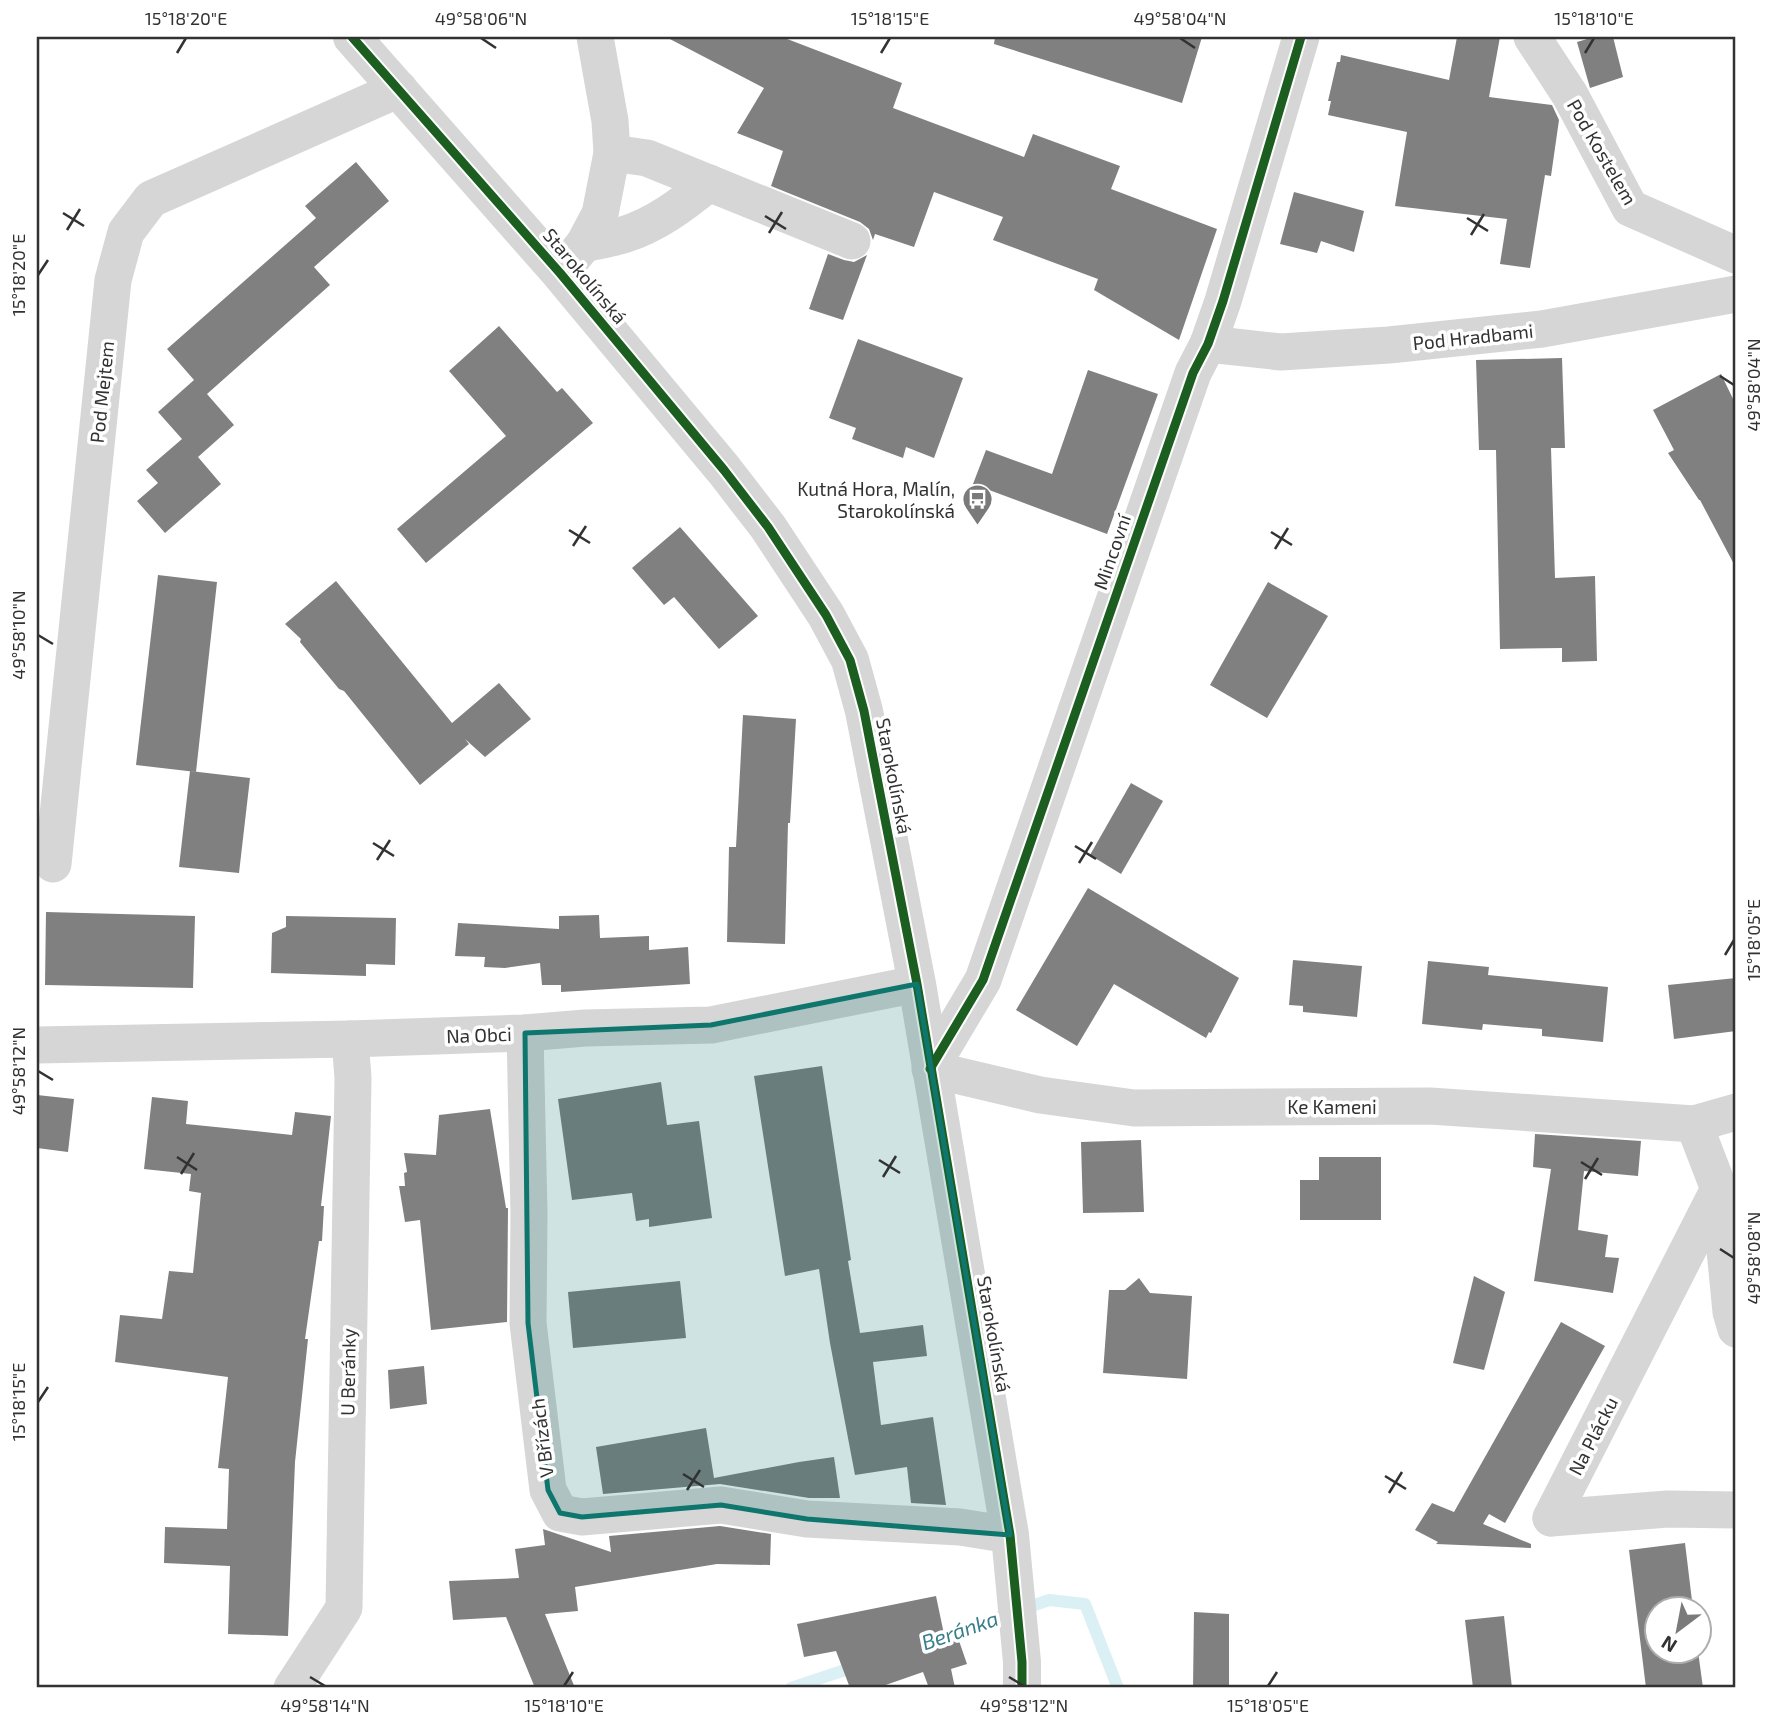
<svg xmlns="http://www.w3.org/2000/svg" width="1773" height="1725" font-family="'Exo 2',sans-serif">
<style>
.lines{fill:none;stroke-linecap:round;stroke-linejoin:round}
.stream{stroke:#dbf0f4;stroke-width:12}
.building{fill:#808080}
.minor{stroke:#d6d6d6;stroke-width:37}
.tertiary{stroke:#d6d6d6;stroke-width:38}
.cycleway-casing{stroke:#fff;stroke-width:13}
.cycleway{stroke:#1b5e20;stroke-width:9}
.marked{fill:#0f766e;fill-opacity:0.2;stroke:#0f766e;stroke-width:5;stroke-linejoin:round}
.ticks{fill:none;stroke:#323232;stroke-width:2.5}
.labels{text-anchor:middle;stroke-width:7;stroke-linejoin:round;paint-order:stroke}
.street-label{font-size:19px;fill:#323232;stroke:#fff}
.poi-label{font-size:19px;fill:#323232;stroke:#fff;text-anchor:end}
.water-label{font-size:21px;font-style:italic;fill:#377e8b;stroke:#fff}
.neatline{fill:none;stroke:#323232;stroke-width:2.5}
.ticks-label{font-size:18px;text-anchor:middle;fill:#323232}
</style>
<rect width="100%" height="100%" fill="#fff"/>
<g class="lines">
<!-- stream -->
<g class="stream">
<path d="M930,1641L1049,1600L1085,1604L1118,1688"/>
<path d="M791,1688L857,1666"/>
</g>
</g>
<!-- building -->
<g class="building">
<path d="M666,37H782L902,83L893,108L1024,157L1033,134L1120,166L1111,189L1217,229L1179,340L1094,290L1098,279L993,240L1003,217L934,192L914,247L875,234L873,240L869,229L860,222L771,186L783,151L737,133L764,88Z"/>
<path d="M995,37H1202L1182,103L994,44Z"/>
<path d="M1457,37H1500L1489,97L1552,105L1559,120L1551,176L1545,175L1530,268L1500,264L1507,219L1395,206L1407,132L1328,115L1331,101H1328L1337,62H1340L1341,55L1449,80Z"/>
<path d="M1594,37H1613L1623,77L1590,88L1577,42Z"/>
<path d="M356,162L389,201L314,267L330,285L207,394L234,425L198,457L221,484L165,533L137,501L158,483L146,470L182,439L158,412L194,380L167,349L316,218L305,206Z"/>
<path d="M1294,192L1364,211L1354,252L1321,241L1317,253L1280,244Z"/>
<path d="M828,254L844,260L854,262L867,255L843,320L809,309Z"/>
<path d="M499,326L557,392L562,388L593,423L426,563L397,529L506,436L449,371Z"/>
<path d="M858,339L963,378L934,458L906,447L903,458L852,439L856,428L829,418Z"/>
<path d="M1562,358L1565,448H1551L1555,578L1595,576L1597,661L1562,662V648L1500,649L1496,450H1479L1476,360Z"/>
<path d="M1088,370L1158,394L1107,534L973,484L986,450L1052,474Z"/>
<path d="M1721,374L1736,405V568L1700,500H1699L1668,453L1674,450L1653,410Z"/>
<path d="M680,527L758,616L719,649L674,597L664,605L632,568Z"/>
<path d="M158,575L217,582L196,772L136,765Z"/>
<path d="M336,581L452,723L499,683L531,719L485,757L465,739L469,744L420,785L344,691L339,689L300,642L301,639L285,624Z"/>
<path d="M1268,582L1328,616L1267,718L1210,685Z"/>
<path d="M743,715L796,719L790,823H788L785,944L727,942L729,847H736Z"/>
<path d="M190,771L250,778L239,873L179,867Z"/>
<path d="M1131,783L1163,801L1121,874L1090,855Z"/>
<path d="M1088,888L1239,978L1211,1033L1209,1032L1206,1038L1114,984L1077,1046L1016,1010Z"/>
<path d="M46,912L195,916L193,988L45,985Z"/>
<path d="M599,915L600,938L649,936V950L688,947L690,984L561,992V985H542L540,963L505,968L484,967L485,957L455,956L458,923L559,929V916Z"/>
<path d="M286,916L396,918L395,965L366,964V976L271,973L272,933L286,927Z"/>
<path d="M1293,960L1362,966L1357,1017L1303,1012V1006L1289,1005Z"/>
<path d="M1428,961L1489,967L1488,975L1608,987L1603,1042L1542,1036V1029L1483,1024L1482,1030L1422,1024Z"/>
<path d="M1736,978V1031L1674,1039L1668,985Z"/>
<path d="M822,1066L851,1260L848,1261L860,1333L923,1325L927,1356L873,1362L881,1425L933,1417L946,1505L911,1503L907,1467L855,1475L830,1343L819,1269L785,1276L754,1076Z"/>
<path d="M661,1082L667,1125L699,1121L712,1218L649,1227V1219L636,1221L632,1193L572,1200L558,1099Z"/>
<path d="M37,1095L74,1099L68,1152L37,1148Z"/>
<path d="M152,1097L188,1101L186,1124L255,1131L292,1135L295,1112L331,1116L321,1206H324L322,1241H319L305,1339H308L295,1462L288,1636L228,1634L230,1566L164,1563L165,1527L227,1529L229,1469L218,1468L228,1377L115,1362L120,1315L162,1319L169,1271L193,1273L201,1193L189,1191L191,1174L144,1169Z"/>
<path d="M490,1109L506,1208H508L507,1322L431,1330L420,1220L405,1222L399,1186H405L404,1173L407,1172L404,1153L436,1155L439,1115Z"/>
<path d="M1535,1134L1641,1141L1638,1176L1584,1171L1578,1230L1608,1235L1605,1257L1619,1258L1613,1293L1534,1281L1551,1169L1533,1167Z"/>
<path d="M1141,1140L1144,1212L1083,1213L1081,1142Z"/>
<path d="M1319,1157H1381V1220H1300V1180H1319Z"/>
<path d="M1474,1276L1505,1292L1484,1370L1453,1363Z"/>
<path d="M1139,1278L1150,1293L1192,1296L1187,1379L1103,1373L1109,1290H1125Z"/>
<path d="M680,1281L686,1338L573,1348L568,1292Z"/>
<path d="M1561,1322L1605,1346L1505,1523L1489,1514L1483,1524L1531,1544V1548L1436,1544L1438,1542L1415,1530L1432,1503L1454,1512Z"/>
<path d="M424,1366L427,1404L390,1409L388,1370Z"/>
<path d="M706,1428L714,1478L799,1462L834,1457L840,1498H809L720,1484L603,1494L596,1447Z"/>
<path d="M720,1526L771,1534L770,1565L717,1564L575,1587L578,1611L545,1614L575,1688H535L506,1617L453,1620L449,1581L519,1578L515,1549L545,1545L543,1529L611,1552L609,1536Z"/>
<path d="M1685,1543L1693,1609H1657V1651H1698L1703,1688H1646L1629,1550Z"/>
<path d="M936,1596L945,1639L957,1635L967,1664L951,1669L955,1688H929L923,1672L877,1688H850L836,1651L804,1657L797,1624Z"/>
<path d="M1194,1612L1229,1614V1688H1193Z"/>
<path d="M1504,1616L1512,1688H1473L1465,1620Z"/>
</g>
<g class="lines">
<!-- minor -->
<g class="minor">
<path d="M1301,37L1223,301L1208,344L1193,373L983,980L930,1069L1040,1095L1134,1108L1430,1106L1694,1124L1736,1112"/>
<path d="M1532,37L1570,95L1630,208L1736,255"/>
<path d="M612,153L647,158L852,241"/>
<path d="M584,244C597,241 610,239 623,235C656,225 683,204 709,183"/>
<path d="M560,273L584,244L600,214L612,153L610,121L595,37"/>
<path d="M1208,344L1281,352L1389,345L1542,329L1736,294"/>
<path d="M53,864L113,280L126,232L151,199L399,89"/>
<path d="M525,1033L529,1214L528,1323L548,1490L560,1513L582,1517L721,1505L807,1519L960,1527L1010,1535"/>
<path d="M37,1045L350,1039L525,1033L585,1028L711,1025L917,984"/>
<path d="M1694,1124L1719,1189L1731,1312L1736,1329"/>
<path d="M1551,1518L1719,1189"/>
<path d="M1551,1518L1668,1509L1736,1510"/>
<path d="M292,1688L344,1608L353,1078L350,1039"/>
</g>
<!-- tertiary -->
<path class="tertiary" d="M352,37L560,273L724,470L768,527L826,615L850,660L864,711L917,984L1010,1535L1022,1662V1688"/>
<defs>
<g id="cycleway">
<path d="M352,37L560,273L724,470L768,527L826,615L850,660L864,711L917,984L1010,1535L1022,1662V1688"/>
<path d="M930,1069L983,980L1193,373L1208,344L1223,301L1301,37"/>
</g>
</defs>
<!-- cycleway casing -->
<use href="#cycleway" class="cycleway-casing"/>
<!-- cycleway -->
<use href="#cycleway" class="cycleway"/>
</g>
<!-- marked area -->
<path class="marked" d="M917,984L1010,1535L807,1519L721,1505L582,1517L560,1513L548,1490L528,1323L525,1033L711,1025Z"/>
<!-- ticks -->
<path class="ticks" d="M481,38L496,48M1180,38L1195,48M177,53L186,38M881,53L890,38M1585,53L1594,38M63,213L84,226M765,216L786,229M1467,218L1488,231M67,230L80,209M769,233L782,212M1471,235L1484,214M38,275L48,260M1720,376L1734,385M569,530L590,543M1271,532L1292,545M573,546L586,526M1275,549L1288,528M38,635L53,644M373,843L394,856M1075,846L1096,859M377,860L390,840M1079,863L1092,842M1725,955L1734,940M38,1071L53,1080M177,1157L197,1170M879,1160L900,1173M1581,1162L1602,1175M181,1174L194,1153M883,1177L896,1156M1585,1179L1598,1158M1720,1249L1734,1258M38,1402L48,1387M683,1474L704,1487M1385,1476L1406,1489M687,1490L700,1470M1389,1493L1402,1472M310,1677L325,1686M1009,1677L1024,1686M564,1686L573,1672M1268,1686L1277,1672"/>
<!-- icons -->
<defs>
<symbol id="bus-pin" viewBox="-11 -11 22 30"><path d="M0 17L-7.5 6A9.5 9.5 0 1 1 7.5 6Z" fill="#7a7a7a" stroke="#fff"/><path d="M-5-6H5V4H4V6H2V4H-2V6H-4V4H-5ZM-3.5-4V0h7V-4ZM-3.5 1.2v1.5H-2V1.2ZM2 1.2v1.5H3.5V1.2Z" fill="#fff"/></symbol>
</defs>
<g fill-rule="evenodd">
<use href="#bus-pin" x="960" y="482" width="35" height="47"/>
</g>
<g class="labels">
<!-- street labels -->
<g class="street-label">
<text transform="translate(1602 152) rotate(60)" y="7">Pod Kostelem</text>
<text transform="translate(585 276) rotate(50)" y="7">Starokolínská</text>
<text transform="translate(1473 337) rotate(-6)" y="7">Pod Hradbami</text>
<text transform="translate(102 392) rotate(-84)" y="7">Pod Mejtem</text>
<text transform="translate(1112 552) rotate(-71)" y="7">Mincovní</text>
<text transform="translate(894 776) rotate(79)" y="7">Starokolínská</text>
<text transform="translate(479 1035) rotate(-2)" y="7">Na Obci</text>
<text x="1332" y="1114">Ke Kameni</text>
<text transform="translate(994 1334) rotate(80)" y="7">Starokolínská</text>
<text transform="translate(348 1372) rotate(-89)" y="7">U Beránky</text>
<text transform="translate(1593 1436) rotate(-63)" y="7">Na Plácku</text>
<text transform="translate(542 1438) rotate(-97)" y="7">V Břízách</text>
</g>
<!-- poi labels -->
<g class="poi-label">
<text x="955" y="496">Kutná Hora, Malín,<tspan x="955" dy="22">Starokolínská</tspan></text>
</g>
<!-- water labels -->
<g class="water-label">
<text transform="translate(960 1631) rotate(-19)" y="7">Beránka</text>
</g>
</g>
<!-- border -->
<rect width="1773" height="1725" fill="none" stroke="#ffffff" stroke-width="77"/>
<!-- north arrow -->
<g transform="translate(1678 1630) rotate(212)"><circle r="33" fill="#ffffff" stroke="#adadad" stroke-width="2"/>
<path d="M0-5L12 26L0 18L-12 26Z" fill="#7a7a7a"/>
<text y="-10" font-size="19" font-weight="bold" text-anchor="middle" fill="#323232">N</text>
</g>
<rect x="38" y="38" width="1696" height="1648" class="neatline"/>
<g class="ticks-label">
<text x="186" y="25">15°18'20"E</text>
<text x="481" y="25">49°58'06"N</text>
<text x="890" y="25">15°18'15"E</text>
<text x="1180" y="25">49°58'04"N</text>
<text x="1594" y="25">15°18'10"E</text>
<text transform="translate(19 275) rotate(-90)" y="6">15°18'20"E</text>
<text transform="translate(1754 385) rotate(-90)" y="6">49°58'04"N</text>
<text transform="translate(19 635) rotate(-90)" y="6">49°58'10"N</text>
<text transform="translate(1754 940) rotate(-90)" y="6">15°18'05"E</text>
<text transform="translate(19 1071) rotate(-90)" y="6">49°58'12"N</text>
<text transform="translate(1754 1258) rotate(-90)" y="6">49°58'08"N</text>
<text transform="translate(19 1402) rotate(-90)" y="6">15°18'15"E</text>
<text x="325" y="1712">49°58'14"N</text>
<text x="564" y="1712">15°18'10"E</text>
<text x="1024" y="1712">49°58'12"N</text>
<text x="1268" y="1712">15°18'05"E</text>
</g>
</svg>
